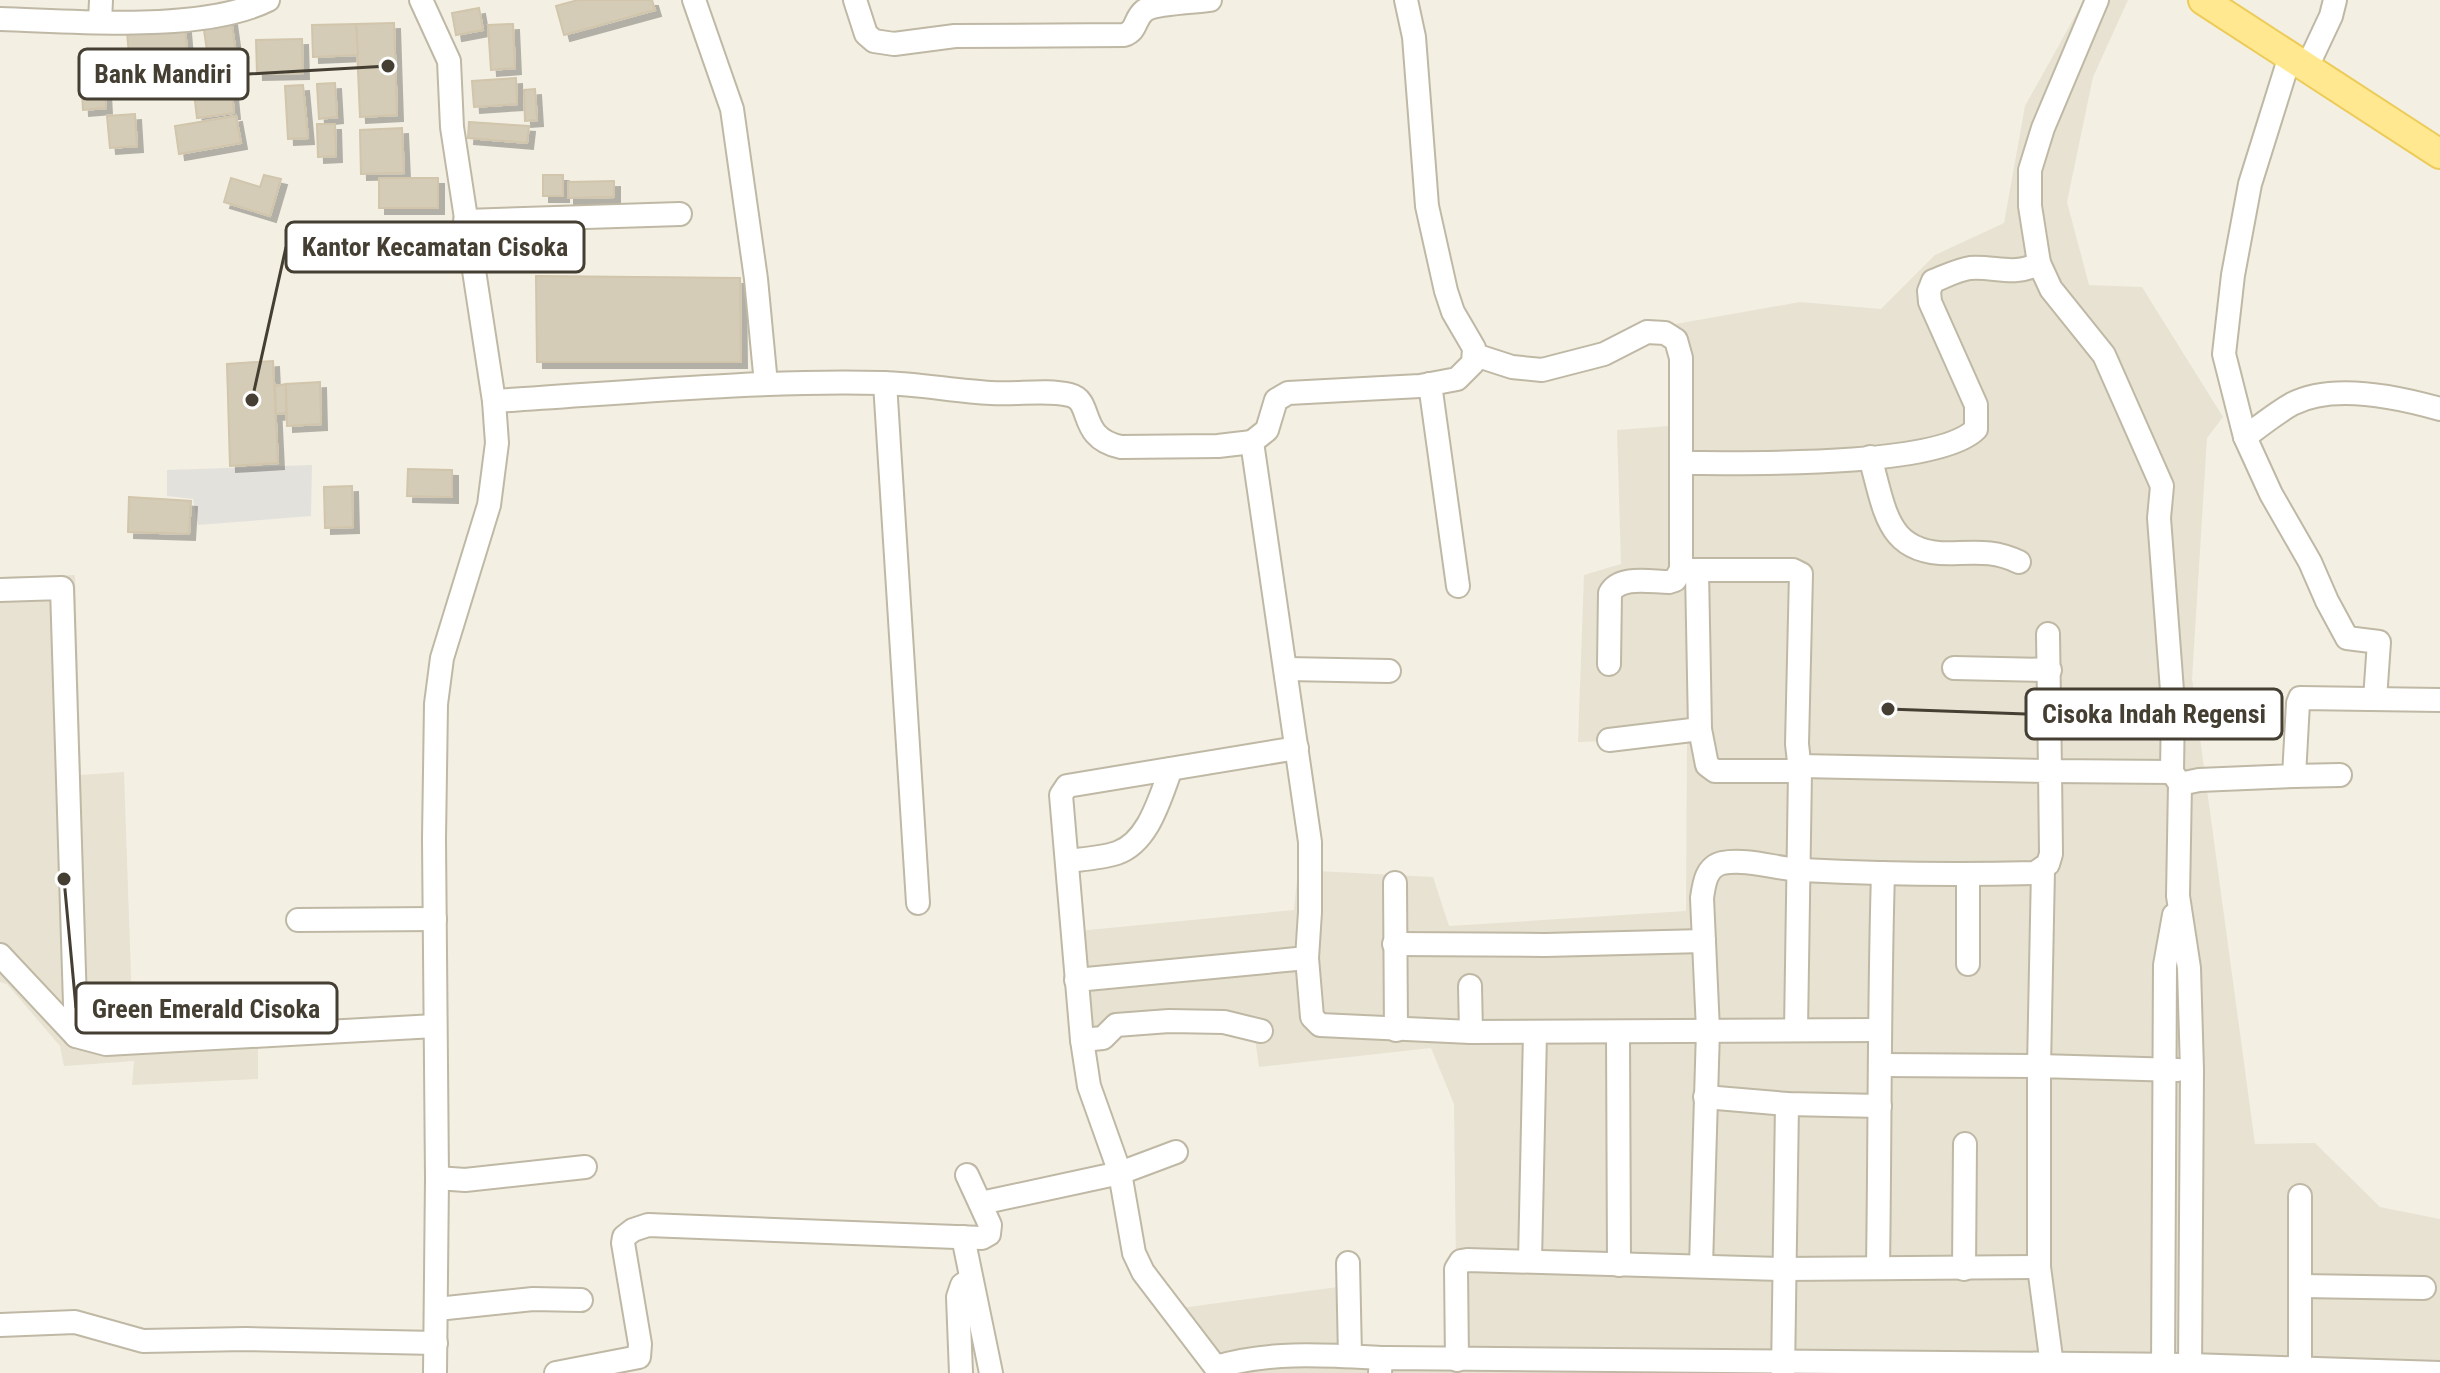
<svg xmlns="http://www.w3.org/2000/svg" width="2440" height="1373" font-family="'Roboto Condensed',sans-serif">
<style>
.residential{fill:#e7e2d1}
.parking{fill:#e3e1dc}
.building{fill:#d5ccb8;stroke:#d1c5ab;stroke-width:2;filter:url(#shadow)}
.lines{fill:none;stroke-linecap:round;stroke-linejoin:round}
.minor-casing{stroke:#bfb8a5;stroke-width:26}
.major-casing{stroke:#eccb58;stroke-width:32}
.minor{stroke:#fff;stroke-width:22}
.major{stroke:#ffe890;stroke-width:28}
.leader{fill:none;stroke:#453f33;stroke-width:3}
.callout-dot{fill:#453f33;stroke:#fff;stroke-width:3}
.callout{fill:#fff;stroke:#453f33;stroke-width:3}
.callout-label{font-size:26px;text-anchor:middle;font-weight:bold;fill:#453f33}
</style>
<defs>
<filter id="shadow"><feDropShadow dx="6" dy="6" stdDeviation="0" flood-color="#0004"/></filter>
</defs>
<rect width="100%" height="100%" fill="#f3efe3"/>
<!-- residential -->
<g class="residential">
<path d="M2084,0H2128L2093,77L2067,202L2089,285L2142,287L2223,417L2207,438L2192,679L2255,1144L2315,1143L2380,1207L2440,1219V1373H1216L1181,1308L1353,1285L1360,1350L1457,1345L1454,1104L1431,1048L1259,1067L1253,1025L1088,1036L1078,931L1294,910L1298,870L1433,877L1449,926L1686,911L1687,738L1578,742L1584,575L1621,564L1617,430L1669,426L1670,325L1800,302L1881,309L1935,255L2004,223L2025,106Z"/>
<path d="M75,575L81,775L124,772L133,1035L258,1024V1079L132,1085L134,1061L64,1066L60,1046L7,984L0,982V577Z"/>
</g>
<!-- parking -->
<path class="parking" d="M312,465L311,516L198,525L193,499L167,496V470Z"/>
<!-- building -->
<g class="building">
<path d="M578,0H652L655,10L564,35L556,6Z"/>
<path d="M479,8L483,30L456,35L452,13Z"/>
<path d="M231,19L236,54L208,58L203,23Z"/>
<path d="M394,23L397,115L360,117L356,24Z"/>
<path d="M356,24L358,55L313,57L312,25Z"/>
<path d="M513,24L515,68L491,70L488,25Z"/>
<path d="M185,27L187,51L129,55L127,32Z"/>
<path d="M302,39L303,73L257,74L256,40Z"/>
<path d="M229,63L234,113L197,118L191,68Z"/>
<path d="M104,71L106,108L83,110L81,73Z"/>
<path d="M516,78L517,104L474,107L472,81Z"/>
<path d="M335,83L337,117L319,119L317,84Z"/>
<path d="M303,85L308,138L288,139L285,86Z"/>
<path d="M535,89L537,120L525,121L524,90Z"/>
<path d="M135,114L137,146L110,148L107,116Z"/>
<path d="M236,116L241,143L179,154L175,126Z"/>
<path d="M469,122L529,126L527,143L468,138Z"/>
<path d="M317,124H335L336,156L318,157Z"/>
<path d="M402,128L404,173L361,174L360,130Z"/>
<path d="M264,175L281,179L270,216L224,202L231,178L260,187Z"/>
<rect x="543" y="175" width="20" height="21"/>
<rect x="379" y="178" width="59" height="30"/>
<path d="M614,181V197L568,198V182Z"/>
<path d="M536,276L740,278L741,362H537Z"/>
<path d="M273,361L278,463L230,466L227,364Z"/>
<path d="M320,382L321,424L287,426L286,384Z"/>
<path d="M286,384V413L276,414L275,386Z"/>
<path d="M408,469L452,470V497L407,496Z"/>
<path d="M352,486L353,527L325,528L324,487Z"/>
<path d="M129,497L191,501L189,534L128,532Z"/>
</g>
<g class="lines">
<defs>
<g id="minor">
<path d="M421,0L449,61L452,127L494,401L497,443L489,505L442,658L436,704L434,839L437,1178L435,1373"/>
<path d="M694,0L732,109L756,279L766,384"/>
<path d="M855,0L866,34L874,41L894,44L955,36L1124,35C1138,30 1134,19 1144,11C1153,3 1197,2 1210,0"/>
<path d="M2097,0L2043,128L2030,170V206L2039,263L2051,289L2104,355L2162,486L2159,518L2173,704L2172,772L2180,784L2178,896L2189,968L2192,1070L2190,1373"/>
<path d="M0,19C74,21 201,33 268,0"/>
<path d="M100,22L101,0"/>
<path d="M2290,56L2250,184L2233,275L2224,354L2245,437L2271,494L2310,562L2327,601L2347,638L2379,642L2375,699"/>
<path d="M2307,67L2331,16L2335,0"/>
<path d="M465,221L680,214"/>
<path d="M1475,355L1512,367L1542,370L1604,354L1647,332L1665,333L1676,340L1681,358V570H1793L1801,574L1797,744L1800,771L1796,1030"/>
<path d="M885,383L918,903"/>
<path d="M1430,384L1458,586"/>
<path d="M494,401C623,393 753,380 882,383C919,384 955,391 991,393C1017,395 1045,389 1070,395C1094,401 1077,438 1121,447L1218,446L1252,442L1310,842V912L1307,958L1312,1017L1320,1025L1471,1032L1878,1030"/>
<path d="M2245,437C2260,426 2276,413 2292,404C2332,383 2398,397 2440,409"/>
<path d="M1252,442L1267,430L1276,400L1288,393L1420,386L1457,379L1473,363L1474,348L1453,312L1446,291L1427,206L1414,37L1406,0"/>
<path d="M1870,457C1886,514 1887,558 1959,553C1982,552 1998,552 2019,562"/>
<path d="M1683,463C1741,463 1938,468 1976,429V405L1930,302L1929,291L1933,281C1944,277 1957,270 1970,268C1995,266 2016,277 2039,263"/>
<path d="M1697,571L1700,729L1707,765L1715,771H1800"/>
<path d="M0,590L62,588L76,1036"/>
<path d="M2048,634L2050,771L2172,772"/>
<path d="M1609,664L1610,593C1620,575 1651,582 1669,582L1675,580L1681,570"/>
<path d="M1954,668L2050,670"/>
<path d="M1287,669L1389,671"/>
<path d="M1609,740L1700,729"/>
<path d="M2294,776L2340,775"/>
<path d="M2180,784L2199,780L2294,776L2298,703L2300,698L2440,700"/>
<path d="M1067,861C1083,859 1102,858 1117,853C1149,842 1160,797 1171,769"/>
<path d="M1395,883L1396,1030"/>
<path d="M298,920L435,919"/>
<path d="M1394,944L1545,945L1704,941"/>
<path d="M0,955L76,1036L106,1044L435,1026"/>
<path d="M1968,964V874"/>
<path d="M1076,980L1307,958"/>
<path d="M1470,986L1471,1032"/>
<path d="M1618,1033L1619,1265"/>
<path d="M1082,1040L1103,1038L1116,1025L1169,1021L1224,1022L1261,1031"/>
<path d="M1881,1065L2039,1066L2043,870"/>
<path d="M1705,1097L1787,1104L1880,1106"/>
<path d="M437,1178L465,1180L585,1167"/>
<path d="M981,1203L1120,1173L1176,1152"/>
<path d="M963,1237L991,1373"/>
<path d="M1530,1261L1535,1033"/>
<path d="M1348,1263L1350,1356"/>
<path d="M1701,1266L1708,1030L1702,898C1704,884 1706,867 1722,863C1748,858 1776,869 1802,870C1879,874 1957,875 2035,873L2048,864L2051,854L2050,771L1800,766"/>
<path d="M1878,1267C1880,1136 1879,1005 1883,873"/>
<path d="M1964,1269L1965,1144"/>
<path d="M2302,1286L2424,1288"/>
<path d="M437,1309L533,1299L581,1300"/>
<path d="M0,1325L75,1322L143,1341L246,1339L436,1343"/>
<path d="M1457,1360L1456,1269L1461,1261L1467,1260L1784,1269L2039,1267"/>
<path d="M1216,1367C1269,1351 1325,1355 1381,1358"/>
<path d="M2300,1369V1196"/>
<path d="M556,1373L639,1357L640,1344L623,1243L624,1237L633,1230L648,1225L982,1238L989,1234L990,1225L967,1175"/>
<path d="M961,1373L958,1297L962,1285L971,1279"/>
<path d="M1220,1373L1143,1272L1134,1253L1120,1173L1089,1086L1082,1040L1061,795L1067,786L1297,748"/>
<path d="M1380,1373L1381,1358H1388L2190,1365L2440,1373"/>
<path d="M1783,1373L1787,1104"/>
<path d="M2053,1373L2039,1267V1066L2178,1070"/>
<path d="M2163,1373L2165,965L2174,915"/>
</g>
<path id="major" d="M2203,0L2440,154"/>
</defs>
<!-- minor casing -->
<use href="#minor" class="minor-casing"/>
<!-- major casing -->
<use href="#major" class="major-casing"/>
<!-- minor -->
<use href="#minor" class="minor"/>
<!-- major -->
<use href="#major" class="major"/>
</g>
<!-- callouts -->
<path class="leader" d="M388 66L248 74M252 400L286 247M1888 709L2026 714M64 879L76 1008"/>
<g class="callout-dot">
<circle cx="388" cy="66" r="8"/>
<circle cx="252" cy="400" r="8"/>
<circle cx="1888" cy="709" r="8"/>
<circle cx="64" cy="879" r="8"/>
</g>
<g class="callout">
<rect x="79" y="49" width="169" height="50" rx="8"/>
<rect x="286" y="222" width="298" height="50" rx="8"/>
<rect x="2026" y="689" width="256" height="50" rx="8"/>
<rect x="76" y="983" width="261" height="50" rx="8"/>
</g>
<g class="callout-label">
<text x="163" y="83">Bank Mandiri</text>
<text x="435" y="256">Kantor Kecamatan Cisoka</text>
<text x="2154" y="723">Cisoka Indah Regensi</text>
<text x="206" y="1018">Green Emerald Cisoka</text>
</g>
</svg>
